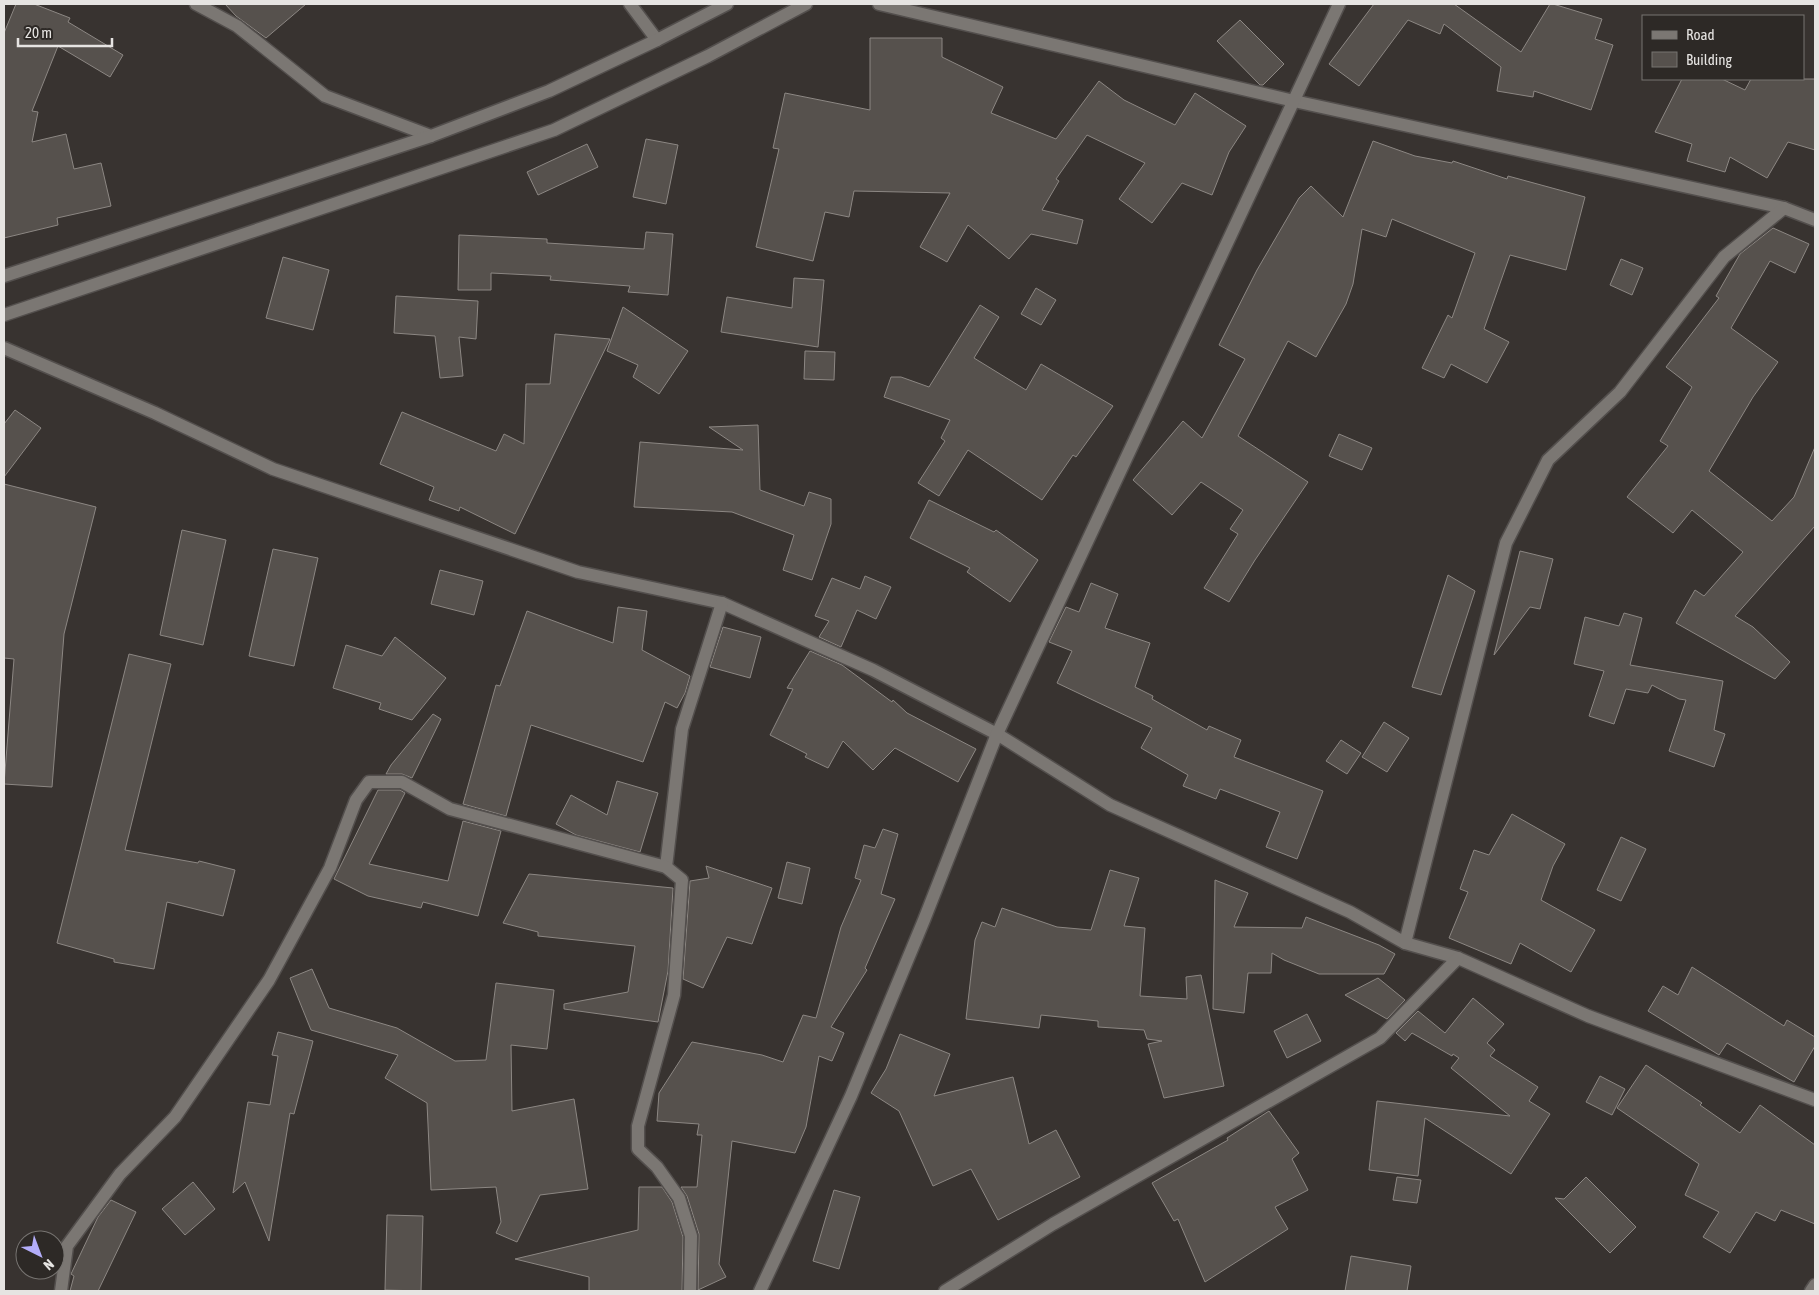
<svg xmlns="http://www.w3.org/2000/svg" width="1819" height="1295" font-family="'Asap Condensed',sans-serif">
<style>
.building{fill:#56514d;stroke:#8c8783}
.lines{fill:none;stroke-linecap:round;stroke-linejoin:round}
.minor-casing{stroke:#534f4d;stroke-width:15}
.tertiary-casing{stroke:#534f4d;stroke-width:15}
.minor{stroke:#7b7773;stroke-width:12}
.tertiary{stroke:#7b7773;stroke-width:12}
</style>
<rect width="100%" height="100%" fill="#383330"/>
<!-- building -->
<g class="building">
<path d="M16,4H34L70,18L68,22L123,55L110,77L58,46L32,111L38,112L32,142L66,134L74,169L101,163L111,206L57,218L58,225L4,238V33Z"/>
<path d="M225,4H306L266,38L236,16Z"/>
<path d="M1372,4H1454L1521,52L1550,4H1553L1602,19L1595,39L1613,45L1591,110L1534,91L1533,97L1497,91L1501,67L1444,24L1440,34L1408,20L1359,86L1329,64L1374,4Z"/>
<path d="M1240,20L1284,64L1263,85H1260L1217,41Z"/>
<path d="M870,38H942V57L1003,87L991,113L1056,139L1099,81L1124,100L1175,125L1195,93L1246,126L1229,152L1212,195L1182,183L1152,223L1119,199L1145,163L1087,135L1056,179L1059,181L1042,210L1083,220L1077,244L1031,234L1009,259L968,225L947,262L920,247L950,193L854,191L849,217L825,212L813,261L756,247L779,149L773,148L785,93L870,110Z"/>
<path d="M1682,79H1722L1745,90L1751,79H1815V150L1788,142L1767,178L1730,157L1725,172L1687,161L1692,144L1655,132Z"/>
<path d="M646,139L678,145L666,204L633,197Z"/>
<path d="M1373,141L1415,156L1452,163L1453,161L1507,179L1508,176L1585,197L1566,270L1510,255L1484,329L1509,342L1487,383L1451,364L1444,378L1422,368L1448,315L1452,318L1475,253L1392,219L1386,237L1362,229L1353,284L1346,304L1316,357L1288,341L1238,436L1308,482L1255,560L1229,602L1204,588L1238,534L1230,529L1243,510L1201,482L1172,515L1133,480L1183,421L1202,438L1245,359L1219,345L1257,270L1299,198L1311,186L1343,217Z"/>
<path d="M587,144L598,167L538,195L527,172Z"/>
<path d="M1773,228L1809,244L1795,273L1770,261L1731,328L1778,362L1753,397L1709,471L1772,521L1794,497L1815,447V526L1735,616L1753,627L1790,662L1775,679L1676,623L1695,590L1704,596L1743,552L1692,510L1673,533L1627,497L1668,446L1660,441L1692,387L1666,367L1719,298L1716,296L1740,254Z"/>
<path d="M646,232L673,234L668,295L628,292L630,286L550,280L551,276L491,273V290H458L459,235L547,239V243L644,249Z"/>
<path d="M283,257L329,270L313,330L266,318Z"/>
<path d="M1621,259L1643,268L1632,295L1610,285Z"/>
<path d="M794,278L824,280L818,347L721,332L727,297L792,308Z"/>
<path d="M1036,288L1056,300L1041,325L1021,314Z"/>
<path d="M396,296L478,301L476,339L459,337L463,376L440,378L435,336L394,333Z"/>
<path d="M980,305L999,317L974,358L1026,390L1041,364L1113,406L1076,457L1073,455L1042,500L968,450L939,496L918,483L945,441L941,438L950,420L884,397L891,377H901L929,387Z"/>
<path d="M623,307L688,351L659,394L633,377L638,365L607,351Z"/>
<path d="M555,334L610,339L515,534L460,507L459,511L429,500L434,487L380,464L402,412L496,451L504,434L524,444L526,384H550Z"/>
<path d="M805,351L835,352L834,380L804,379Z"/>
<path d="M15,410L41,428L4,477V424Z"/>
<path d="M758,425L760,490L804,506L809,492L831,499V524L812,580L783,570L794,535L732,512L634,507L640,442L743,450L709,427Z"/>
<path d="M1339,434L1372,448L1362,470L1329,456Z"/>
<path d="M4,484L96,507L64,634L52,787L4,784L14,659L4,658Z"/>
<path d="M929,500L994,532L996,530L1038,560L1010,602L967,572L970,568L910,538Z"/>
<path d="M182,530L226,540L203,645L160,635Z"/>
<path d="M273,549L318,558L294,666L249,656Z"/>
<path d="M1520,551L1553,559L1540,609L1530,607L1494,655Z"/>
<path d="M440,570L483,581L474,615L431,604Z"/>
<path d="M1448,575L1475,591L1441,695L1412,687Z"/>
<path d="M865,576L891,587L876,619L857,610L841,647L819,637L829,621L815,616L832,578L860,589Z"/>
<path d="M1091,583L1118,594L1105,628L1150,643L1135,687L1153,696L1152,699L1207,730L1209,726L1241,740L1234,757L1323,791L1297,859L1266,847L1280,812L1220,789L1216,799L1183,786L1188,775L1141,748L1152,728L1057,683L1072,651L1049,642L1066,607L1079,612Z"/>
<path d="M618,607L647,611L642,650L690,676L685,693L677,708L665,702L643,762L531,725L506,816L463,804L496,685L500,686L527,611L613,643Z"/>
<path d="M1624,613L1642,618L1630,665L1723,681L1714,730L1725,734L1714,767L1669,751L1686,700L1679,699L1652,685L1648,693L1626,689L1614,724L1589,716L1604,671L1574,664L1585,617L1619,626Z"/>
<path d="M723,627L761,637L750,678L710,667Z"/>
<path d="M395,637L446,678L412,720L379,709L381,703L333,688L346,645L382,656Z"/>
<path d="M810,651L842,665L892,702L893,700L907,713L976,749L958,782L895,748L873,770L843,741L828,768L805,757L807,754L770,735L793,689L787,688Z"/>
<path d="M129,654L171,664L125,850L198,863L199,861L235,870L223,916L167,902L154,969L114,962V959L57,943Z"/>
<path d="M433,714L441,719L412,778L402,774H386L391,765Z"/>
<path d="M1384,722L1409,738L1387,772L1362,757Z"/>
<path d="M1341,740L1361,753L1347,774L1326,761Z"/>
<path d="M617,781L658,793L640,852L576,835L556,824L571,795L607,815Z"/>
<path d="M378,790H400L405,793L369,864L448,881L463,821L501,831L478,916L423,902L421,908L368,896L334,879Z"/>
<path d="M1512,814L1565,844L1553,866L1541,900L1595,930L1571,972L1520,943L1511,964L1449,938L1468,892L1460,889L1474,850L1489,855Z"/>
<path d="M883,829L898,834L881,894L895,899L865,968L867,970L831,1027L844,1033L832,1061L819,1056L806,1127L795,1153L732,1141L719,1264L726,1277L698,1290L699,1234L687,1196L681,1187H697L702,1135H697L699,1124L657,1121L659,1093L692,1042L762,1055L783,1062L803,1015L816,1018L841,927L861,880L855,878L864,845L875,848Z"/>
<path d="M1621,837L1646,849L1621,901L1597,890Z"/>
<path d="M787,862L810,868L802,904L778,898Z"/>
<path d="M706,866L772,888L752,944L727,937L703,988L683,979L690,881L709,878Z"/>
<path d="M1110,870L1139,878L1124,926L1145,928L1140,996L1187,999L1186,977L1201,975L1224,1086L1164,1098L1148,1044L1162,1041L1147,1039L1144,1030L1098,1027V1021L1041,1015L1039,1028L966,1019L975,940L982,922L995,927L1002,908L1057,927L1091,930Z"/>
<path d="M529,874L673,888L668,971L658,1022L564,1009V1004L628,992L635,946L538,936V932L503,923Z"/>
<path d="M1215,880L1248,893L1234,927L1302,928L1306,917L1379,945L1395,954L1384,974H1319L1284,960L1272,953L1271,973H1248L1244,1013L1213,1009Z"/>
<path d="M1692,967L1784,1026L1787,1020L1815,1037V1046L1794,1082L1727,1043L1719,1055L1648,1011L1663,986L1678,995Z"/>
<path d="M312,969L329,1008L397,1028L455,1061L486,1060L496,983L554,990L547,1049L511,1045L512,1111L574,1099L588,1189L540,1195L517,1242L496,1233L501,1222L496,1187L431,1190L427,1103L385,1078L398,1055L311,1030L290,978Z"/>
<path d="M1378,978L1405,1000L1387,1019L1345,995Z"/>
<path d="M1473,998L1504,1024L1487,1043L1495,1050L1490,1056L1538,1087L1529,1101L1550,1114L1511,1174L1425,1118L1418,1176L1369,1170L1377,1101L1510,1116L1451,1068L1459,1058L1453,1054L1452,1056L1412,1033L1405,1041L1396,1033L1418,1011L1445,1033Z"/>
<path d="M1307,1014L1321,1041L1287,1058L1274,1031Z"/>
<path d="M278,1032L313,1041L294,1114L290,1113L269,1241L245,1182L233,1193L248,1102L270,1105L278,1056L272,1055Z"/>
<path d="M900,1034L950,1054L934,1096L1013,1077L1029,1144L1056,1130L1080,1177L998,1220L971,1169L933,1186L899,1111L871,1093L886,1069Z"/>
<path d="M1646,1065L1702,1103L1700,1105L1740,1133L1760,1105L1815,1145V1224L1781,1210L1775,1221L1756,1212L1730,1253L1703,1237L1719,1212L1685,1195L1699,1164L1617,1108Z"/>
<path d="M1600,1076L1625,1089L1612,1115L1586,1102Z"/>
<path d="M1269,1111L1299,1153L1292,1159L1308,1190L1275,1207L1288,1229L1205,1282L1178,1219L1174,1221L1152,1183L1228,1140L1227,1138Z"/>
<path d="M1397,1177L1421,1180L1417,1203L1393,1200Z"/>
<path d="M1586,1177L1636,1227L1610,1253L1555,1198L1564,1199Z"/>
<path d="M193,1182L215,1209L185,1235L162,1209Z"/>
<path d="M639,1187H662L672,1202L683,1237L682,1291H589V1277L515,1259L638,1230Z"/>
<path d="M834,1190L860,1197L839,1269L813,1261Z"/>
<path d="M111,1200L136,1212L98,1291H70L74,1276L71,1274L98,1217Z"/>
<path d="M387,1215L423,1216L421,1291L385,1290Z"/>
<path d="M1351,1256L1411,1266L1407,1291H1345Z"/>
</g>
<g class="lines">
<defs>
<g id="minor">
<path d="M196,4L237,26L325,96L431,136"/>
<path d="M630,4L657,40"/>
<path d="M879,4L1294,101L1784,208L1815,220"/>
<path d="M4,348L155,413L273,469L578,572L722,603L873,670L997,734L1110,805L1350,912L1405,943L1458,958L1588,1016L1815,1100"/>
<path d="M666,867L682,729L722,603"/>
<path d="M1405,943L1506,543L1548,460L1620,392L1724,257L1784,208"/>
<path d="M61,1291L67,1246L120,1174L175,1117L269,980L330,868L356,800L369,782H402L450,809L666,867L682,880L674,995L638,1126V1149L657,1167L679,1198L691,1236L690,1291"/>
<path d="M760,1291L851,1096L924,920L997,734L1339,4"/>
<path d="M945,1291L1053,1224L1380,1038L1458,958"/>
<path d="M1811,1291L1815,1285"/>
</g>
<g id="tertiary">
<path d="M4,276L431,136L549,91L657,40L727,4"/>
<path d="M4,315L554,130L708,56L806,4"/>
</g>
</defs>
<!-- minor casing -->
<use href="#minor" class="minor-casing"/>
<!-- tertiary casing -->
<use href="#tertiary" class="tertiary-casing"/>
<!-- minor -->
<use href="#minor" class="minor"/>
<!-- tertiary -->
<use href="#tertiary" class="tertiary"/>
</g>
<!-- border -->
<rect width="1819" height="1295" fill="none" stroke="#e6e4e2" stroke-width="10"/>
<!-- legend -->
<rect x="1642" y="15" width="162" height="65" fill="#2d2926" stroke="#777471"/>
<rect x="1652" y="31" width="25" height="8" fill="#7b7773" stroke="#777471"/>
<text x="1686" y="40" font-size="15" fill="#e6e4e2">Road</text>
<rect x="1652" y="52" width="25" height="15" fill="#56514d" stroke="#777471"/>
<text x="1686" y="65" font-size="15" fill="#e6e4e2">Building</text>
<!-- north arrow -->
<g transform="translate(40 1255) rotate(138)"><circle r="24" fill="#2d2926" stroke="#777471"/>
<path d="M0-4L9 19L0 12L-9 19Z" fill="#b3adf9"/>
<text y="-8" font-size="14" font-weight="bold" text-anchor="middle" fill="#e6e4e2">N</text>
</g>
<!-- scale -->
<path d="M18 38v8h94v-8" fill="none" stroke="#e6e4e2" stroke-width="2.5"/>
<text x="25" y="38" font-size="15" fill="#e6e4e2" stroke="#2d2926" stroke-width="4" paint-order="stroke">20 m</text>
</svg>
